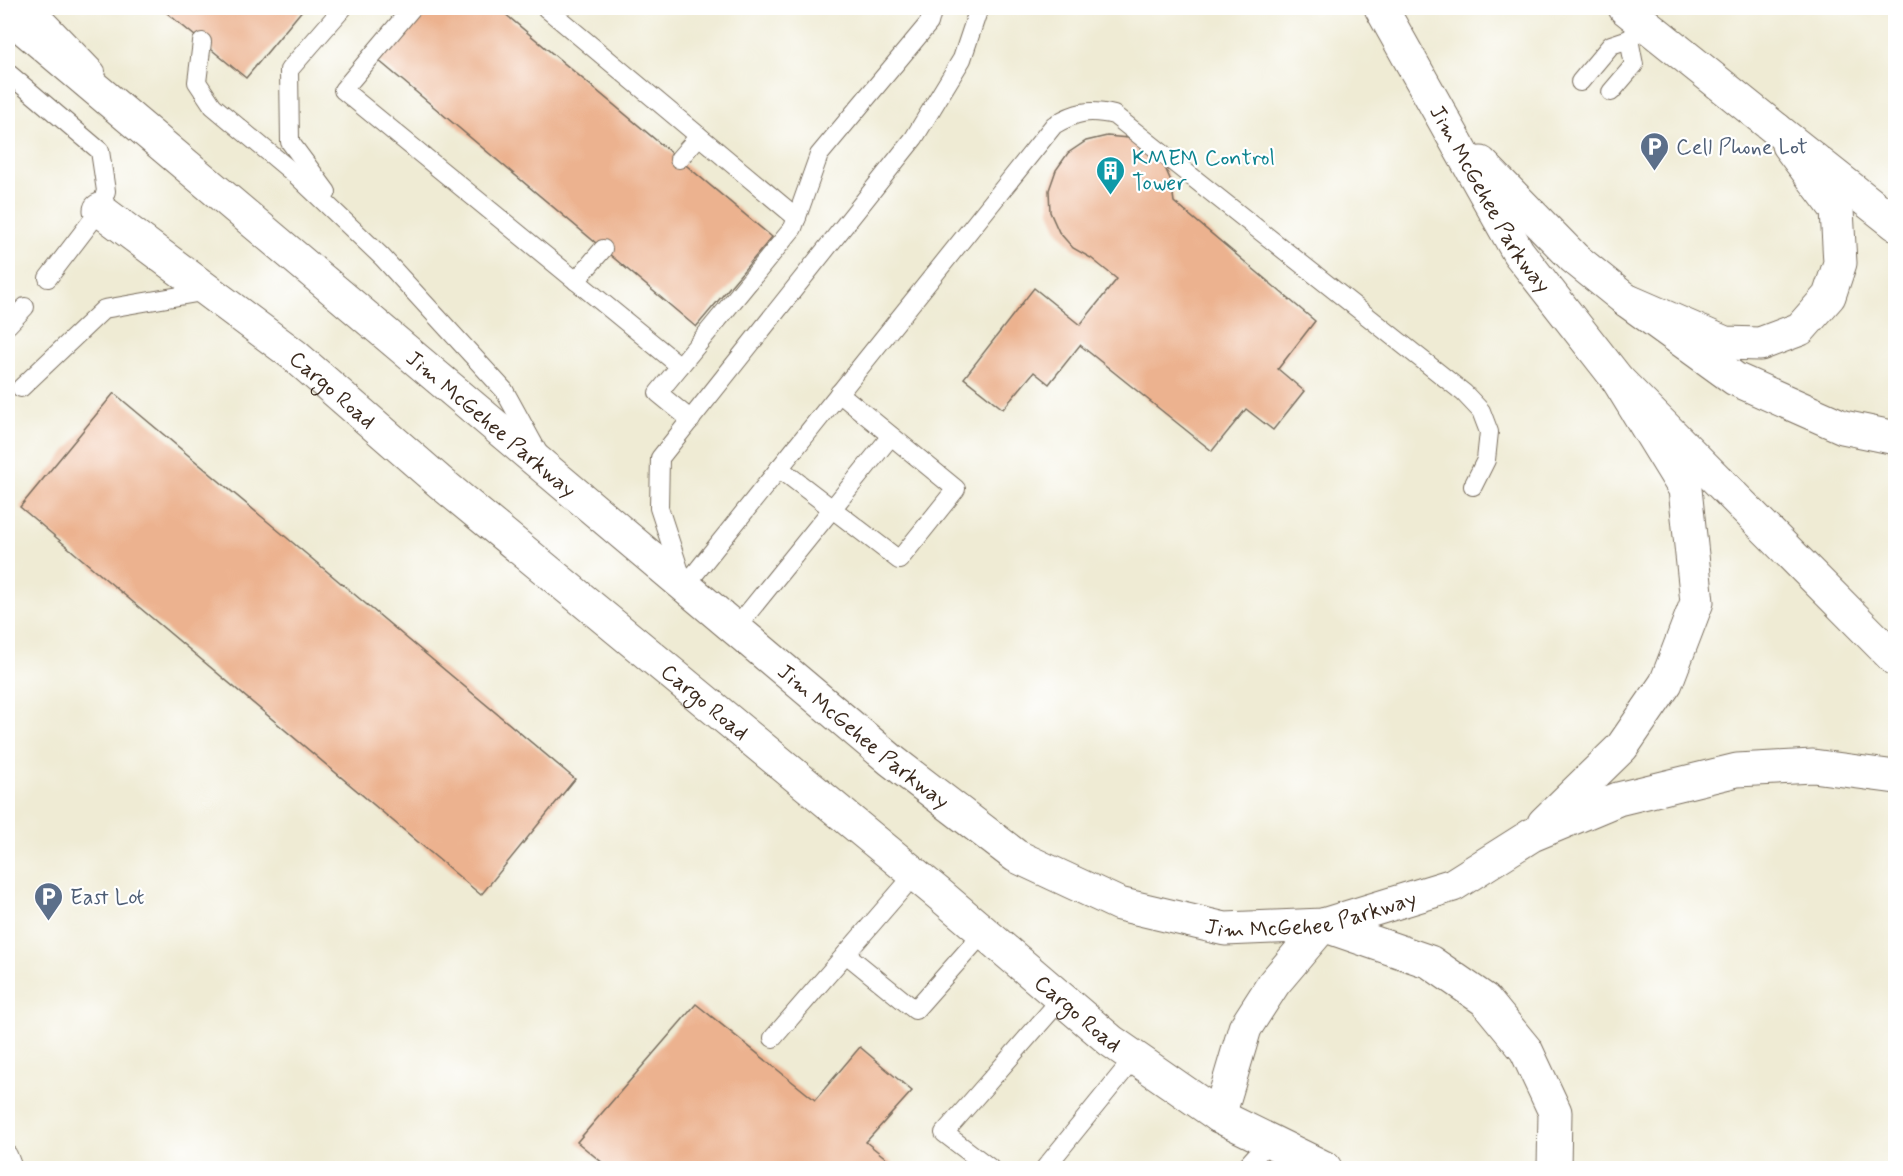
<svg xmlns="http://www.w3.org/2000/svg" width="1903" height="1176" font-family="Mynerve,sans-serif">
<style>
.building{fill:#ecb28f}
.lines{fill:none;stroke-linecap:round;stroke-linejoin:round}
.service-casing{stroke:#7a6e5e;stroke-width:20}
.minor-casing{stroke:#7a6e5e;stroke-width:35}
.tertiary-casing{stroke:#7a6e5e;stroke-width:35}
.secondary-casing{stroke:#7a6e5e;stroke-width:35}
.primary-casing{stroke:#7a6e5e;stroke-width:35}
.service{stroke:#fff;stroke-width:18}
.minor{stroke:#fff;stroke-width:33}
.tertiary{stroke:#fff;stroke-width:33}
.secondary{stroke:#fff;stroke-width:33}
.primary{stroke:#fff;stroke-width:33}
.labels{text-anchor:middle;stroke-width:4.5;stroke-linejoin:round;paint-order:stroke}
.service-label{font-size:22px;fill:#4e5e75;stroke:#fff;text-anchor:start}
.culture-label{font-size:22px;fill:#0d838f;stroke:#fff;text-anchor:start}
.street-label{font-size:22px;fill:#3b2a1e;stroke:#fff}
</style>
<rect width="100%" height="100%" fill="#fff"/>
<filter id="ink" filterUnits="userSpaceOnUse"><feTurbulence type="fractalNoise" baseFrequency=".0167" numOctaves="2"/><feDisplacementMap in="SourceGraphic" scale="12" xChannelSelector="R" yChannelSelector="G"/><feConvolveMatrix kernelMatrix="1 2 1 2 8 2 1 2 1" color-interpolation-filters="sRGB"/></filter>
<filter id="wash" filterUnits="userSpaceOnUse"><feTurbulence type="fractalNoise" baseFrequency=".008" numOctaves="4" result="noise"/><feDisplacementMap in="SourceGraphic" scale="24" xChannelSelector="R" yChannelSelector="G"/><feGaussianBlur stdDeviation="1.35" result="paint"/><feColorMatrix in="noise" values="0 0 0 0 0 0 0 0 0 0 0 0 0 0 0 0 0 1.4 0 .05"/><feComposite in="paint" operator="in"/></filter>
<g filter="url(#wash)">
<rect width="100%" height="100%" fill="#efebd4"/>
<g id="blocks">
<!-- building -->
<g class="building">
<path d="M161,8H304L246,78Z"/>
<path d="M422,8H498L772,237L696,327L378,60Z"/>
<path d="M1107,136L1128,138L1147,146L1162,161L1171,181L1174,202L1315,321L1278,369L1304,391L1273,430L1246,409L1212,451L1080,345L1049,384L1034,372L1003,409L964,378L1034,288L1080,325L1117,279L1091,258L1073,248L1059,232L1050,212L1049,190L1056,170L1068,153L1086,141Z"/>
<path d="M114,393L575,779L481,895L20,507Z"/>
<path d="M696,1004L815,1100L860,1047L912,1091L866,1142L898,1168H609L577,1142Z"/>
</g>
</g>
</g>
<g filter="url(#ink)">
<use href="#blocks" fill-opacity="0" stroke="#7a6e5e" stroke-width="1.5"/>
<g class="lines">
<defs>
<g id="service">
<path d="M35,8L96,71"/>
<path d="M412,8L343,90L680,366"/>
<path d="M546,8L797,218"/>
<path d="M202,42L197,82L213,106L297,176L382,257L504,390L538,452"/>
<path d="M8,73L100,151L106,191L100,210L48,278"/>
<path d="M1580,82L1611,45L1629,39L1647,24"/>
<path d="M1611,92L1634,65L1629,39"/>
<path d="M679,159L699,136"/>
<path d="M327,192L290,142L289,70L343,8"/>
<path d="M576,281L603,249"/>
<path d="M8,325L25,307"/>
<path d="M21,388L104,309L208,291"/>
<path d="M691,420L658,393L793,228L819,155L929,23L933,8"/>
<path d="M779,468L899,560L956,489L839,393"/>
<path d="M682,578L659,508L660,458L914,138L962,59L979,8"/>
<path d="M685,586L1054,125C1076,112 1088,109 1114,115L1464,393L1481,411L1489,432L1486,460L1473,486"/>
<path d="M735,629L891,436"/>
<path d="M846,954L915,1010L984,932"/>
<path d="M773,1038L915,874"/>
<path d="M8,1155L13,1168"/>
<path d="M990,1168L944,1133L1062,998"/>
<path d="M1045,1168L1135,1057"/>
<path d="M1245,1168L1269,1141"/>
</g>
<path id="minor" d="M1625,8L1776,129"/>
<g id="tertiary">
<path id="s1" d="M100,210L294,355L441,483L939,894L1111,1041L1219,1116L1325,1168"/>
</g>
<g id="secondary">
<path id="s2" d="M1381,8L1518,252L1618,380L1685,489L1697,602L1666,683L1622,747L1544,823"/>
<path id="s3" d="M8,15L891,760L1016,856L1119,904L1225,929L1323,925L1453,885L1532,835L1618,799L1737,770L1813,766L1896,777"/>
<path d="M1481,163L1574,258L1626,300L1725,343L1760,344L1800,329L1829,296L1840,263L1837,210L1788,145"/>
<path d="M1323,925L1430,962L1485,1000L1526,1050L1555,1112L1554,1168"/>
<path d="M1219,1116L1245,1028L1274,983L1323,925"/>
</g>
<g id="primary">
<path d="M1776,129L1896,224"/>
<path d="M1626,300L1735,379L1843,427L1896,438"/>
<path d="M1618,380L1896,660"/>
</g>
</defs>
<!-- service casing -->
<use href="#service" class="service-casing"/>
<!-- minor casing -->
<use href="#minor" class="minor-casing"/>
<!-- tertiary casing -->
<use href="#tertiary" class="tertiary-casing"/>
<!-- secondary casing -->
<use href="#secondary" class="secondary-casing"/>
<!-- primary casing -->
<use href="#primary" class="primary-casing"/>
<!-- service -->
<use href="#service" class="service"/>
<!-- minor -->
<use href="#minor" class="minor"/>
<!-- tertiary -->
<use href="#tertiary" class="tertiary"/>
<!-- secondary -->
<use href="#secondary" class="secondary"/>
<!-- primary -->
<use href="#primary" class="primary"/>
</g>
</g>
<!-- icons -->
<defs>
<symbol id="parking-pin" viewBox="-11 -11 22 30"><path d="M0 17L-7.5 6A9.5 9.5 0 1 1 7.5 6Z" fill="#5c6f8a" stroke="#fff"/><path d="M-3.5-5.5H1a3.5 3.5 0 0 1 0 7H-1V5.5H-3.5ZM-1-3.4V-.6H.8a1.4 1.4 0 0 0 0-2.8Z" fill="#fff"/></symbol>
<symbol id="building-pin" viewBox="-11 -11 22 30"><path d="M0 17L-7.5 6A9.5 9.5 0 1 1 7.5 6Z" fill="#0f9aa8" stroke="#fff"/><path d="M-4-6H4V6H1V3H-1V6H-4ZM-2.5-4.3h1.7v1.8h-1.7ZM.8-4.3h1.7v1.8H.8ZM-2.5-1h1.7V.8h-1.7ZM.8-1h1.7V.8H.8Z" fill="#fff"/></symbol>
</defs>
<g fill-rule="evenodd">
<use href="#parking-pin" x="1638" y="130" width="33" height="45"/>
<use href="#building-pin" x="1094" y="154" width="33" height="45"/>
<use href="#parking-pin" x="32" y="880" width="33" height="45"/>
</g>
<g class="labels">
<!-- service labels -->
<g class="service-label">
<text x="1676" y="154">Cell Phone Lot</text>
<text x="70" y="904">East Lot</text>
</g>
<!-- culture labels -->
<g class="culture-label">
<text x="1132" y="165">KMEM Control<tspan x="1132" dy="25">Tower</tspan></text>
</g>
<!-- street labels -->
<g class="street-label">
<text dy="8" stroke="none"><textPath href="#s2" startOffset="220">Jim McGehee Parkway</textPath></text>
<text dy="8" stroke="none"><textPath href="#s1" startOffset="294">Cargo Road</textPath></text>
<text dy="8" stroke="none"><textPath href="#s3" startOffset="633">Jim McGehee Parkway</textPath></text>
<text dy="8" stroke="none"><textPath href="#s1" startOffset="780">Cargo Road</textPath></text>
<text dy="8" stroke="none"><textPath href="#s3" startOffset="1119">Jim McGehee Parkway</textPath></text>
<text dy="8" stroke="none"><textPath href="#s3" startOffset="1623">Jim McGehee Parkway</textPath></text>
<text dy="8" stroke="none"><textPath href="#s1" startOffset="1266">Cargo Road</textPath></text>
</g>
</g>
<!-- margin -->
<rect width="1903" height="1176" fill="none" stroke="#fff" stroke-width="30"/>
</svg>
